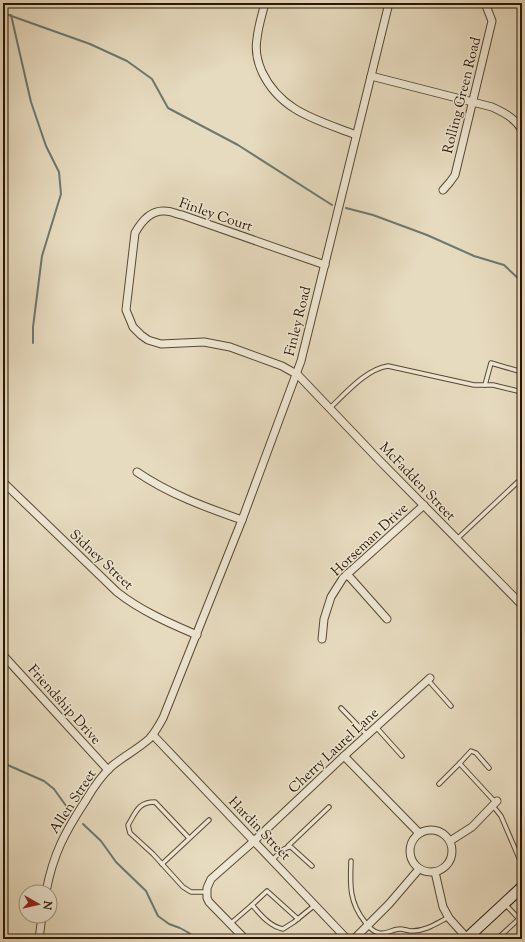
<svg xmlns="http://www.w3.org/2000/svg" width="525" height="942" font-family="'Sorts Mill Goudy',serif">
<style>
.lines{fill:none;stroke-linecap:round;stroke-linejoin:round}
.stream{stroke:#6c7870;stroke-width:2}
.service-casing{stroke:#584733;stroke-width:5.5}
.minor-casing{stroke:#584733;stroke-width:9}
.secondary-casing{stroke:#291604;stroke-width:12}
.service{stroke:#efe8d5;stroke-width:3.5}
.minor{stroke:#efe8d5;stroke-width:7}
.secondary{stroke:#efe8d5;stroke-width:10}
.labels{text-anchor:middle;stroke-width:3;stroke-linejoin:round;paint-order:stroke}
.street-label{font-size:14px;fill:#291604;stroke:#efe8d5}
</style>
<rect width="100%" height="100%" fill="#e7dbbf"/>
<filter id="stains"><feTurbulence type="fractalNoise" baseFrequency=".005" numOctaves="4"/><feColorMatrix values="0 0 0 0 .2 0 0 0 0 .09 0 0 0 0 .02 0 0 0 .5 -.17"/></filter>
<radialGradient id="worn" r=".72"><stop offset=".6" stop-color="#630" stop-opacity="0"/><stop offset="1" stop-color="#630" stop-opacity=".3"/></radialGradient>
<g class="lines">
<!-- stream -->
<g class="stream">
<path d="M3,13L90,44L127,61L152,79L168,108L238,145L332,205"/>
<path d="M11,15L31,102L46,146L59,172L61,194L42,256L33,327V343"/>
<path d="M346,208L373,215L427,235L474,256L504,265L521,281L522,285"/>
<path d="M3,763L44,781L54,789L69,810"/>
<path d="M83,824L101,841L116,862L146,891L158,916L169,924L180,928L189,933L196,939"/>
</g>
<defs>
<g id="service">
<path d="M485,385L491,363L522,372"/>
<path d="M330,408C345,394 366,369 388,366L474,385H493L522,392"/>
<path d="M457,539L522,478"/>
<path d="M428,680L451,706"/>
<path d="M341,708L367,735"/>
<path d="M376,727L402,756"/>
<path d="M489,768L476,753L471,751L460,763L461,765L496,803"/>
<path d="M439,784L460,763"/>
<path d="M493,806L501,816L519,858"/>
<path d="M189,838L155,802C138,802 136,812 128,825L130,833L153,854L183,887L191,892H207"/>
<path d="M288,846L329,807"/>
<path d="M272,860C278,855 284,846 291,847L312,866"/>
<path d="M351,861C350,885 349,902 365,922C368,926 373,932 379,933C385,935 393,929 400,929C404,929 408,931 412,931C426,931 437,923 449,917"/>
<path d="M162,864L209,820"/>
<path d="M505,904L522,922"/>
<path d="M252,905L267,891L298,919"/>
<path d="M230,924L252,905C261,915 269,926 283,929L294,922L315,905"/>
<path d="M497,939L522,916"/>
</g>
<g id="minor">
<path d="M265,3C262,15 258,27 257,39C255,50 258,63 262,72C281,112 318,120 356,135"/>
<path d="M371,76L492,107C503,112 515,118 522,130"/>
<path d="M443,190L450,182L455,175L492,21L485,3"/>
<path d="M325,265L182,215C176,214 171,211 165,211C151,210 141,222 135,233L126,310L133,327L141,335L148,340L161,344L204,342L230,347L282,366L298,375L379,460L522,605"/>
<path d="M137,472C169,494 205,507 242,520"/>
<path d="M3,482L117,592C141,611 169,623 197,635"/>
<path d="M347,574L387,619"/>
<path d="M322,639L324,619L331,597L343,578L424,505"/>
<path d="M3,655L108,770"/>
<path d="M153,735L347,939"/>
<path d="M344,756L419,833"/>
<circle cx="431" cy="851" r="21"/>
<path d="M450,841L472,827L497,801"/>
<path d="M435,872L443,907L449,918L467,938"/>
<path d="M46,892C53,854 65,832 86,800C93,788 101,776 112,766C124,756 138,749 149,739C155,733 159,725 163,718L242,520L301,361L389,3"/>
<path d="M39,939L42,916"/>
<path d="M245,939L209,902L207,898V888L211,879L254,841L344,756L430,678"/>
<path d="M354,939L389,904L419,869"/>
</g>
<path id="secondary" d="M466,939L522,887"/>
</defs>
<!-- service casing -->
<use href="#service" class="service-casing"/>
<!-- minor casing -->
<use href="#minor" class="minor-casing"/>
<!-- secondary casing -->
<use href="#secondary" class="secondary-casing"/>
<!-- service -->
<use href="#service" class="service"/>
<!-- minor -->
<use href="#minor" class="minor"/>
<!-- secondary -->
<use href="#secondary" class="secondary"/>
</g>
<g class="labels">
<!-- street labels -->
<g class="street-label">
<text transform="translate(461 95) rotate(-76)" y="5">Rolling Green Road</text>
<text transform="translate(216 214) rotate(19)" y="5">Finley Court</text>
<text transform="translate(297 321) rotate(-76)" y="5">Finley Road</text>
<text transform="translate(418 481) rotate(46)" y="5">McFadden Street</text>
<text transform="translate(369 539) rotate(-43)" y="5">Horseman Drive</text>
<text transform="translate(102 559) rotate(43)" y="5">Sidney Street</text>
<text transform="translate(65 704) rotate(48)" y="5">Friendship Drive</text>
<text transform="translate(333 750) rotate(-43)" y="5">Cherry Laurel Lane</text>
<text transform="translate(72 801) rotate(-57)" y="5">Allen Street</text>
<text transform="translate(260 828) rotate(46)" y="5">Hardin Street</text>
</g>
</g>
<!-- margin -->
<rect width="525" height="942" fill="none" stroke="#e7dbbf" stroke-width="16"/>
<rect x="4" y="4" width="517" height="934" fill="none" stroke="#291604" stroke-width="2"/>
<rect x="8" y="8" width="509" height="926" fill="none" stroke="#291604"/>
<!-- north arrow -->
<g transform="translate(38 904) rotate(98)"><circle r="19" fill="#efe8d5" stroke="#a09481"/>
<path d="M0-3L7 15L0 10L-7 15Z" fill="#8f2418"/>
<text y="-6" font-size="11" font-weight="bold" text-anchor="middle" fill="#291604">N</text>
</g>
<rect width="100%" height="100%" filter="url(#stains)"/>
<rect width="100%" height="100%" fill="url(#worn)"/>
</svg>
